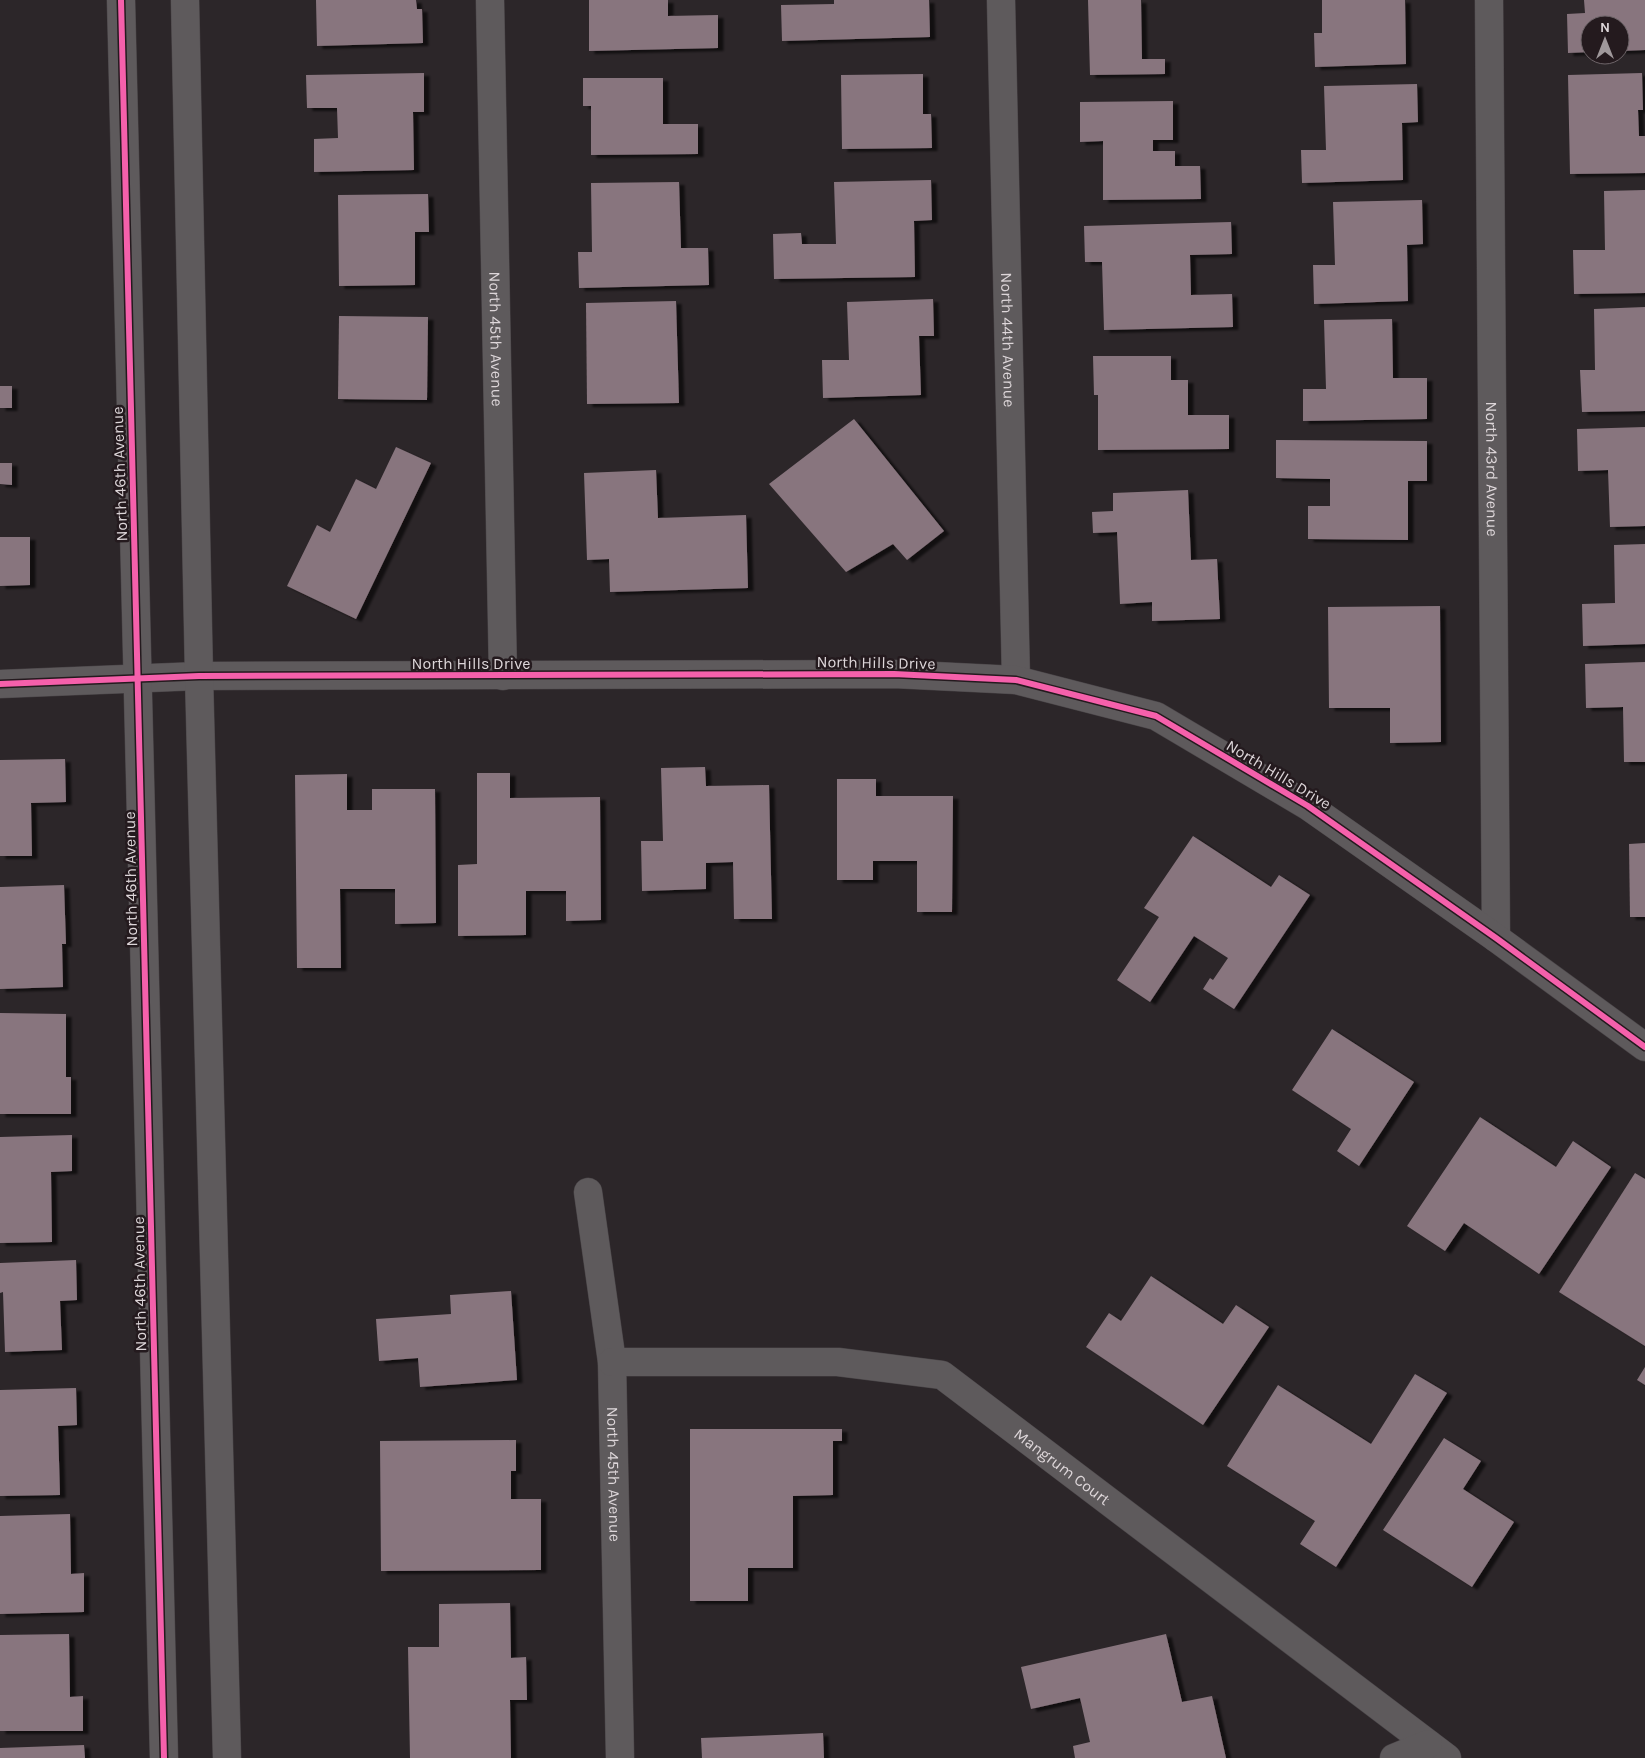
<svg xmlns="http://www.w3.org/2000/svg" width="1645" height="1758" font-family="Karla,sans-serif">
<style>
.building{fill:#88757e;filter:url(#shadow)}
.lines{fill:none;stroke-linecap:round;stroke-linejoin:round}
.street-casing{stroke:#484346;stroke-width:29}
.secondary-casing{stroke:#484346;stroke-width:29}
.street{stroke:#5e5a5c;stroke-width:28}
.secondary{stroke:#5e5a5c;stroke-width:28}
.cycleway-casing{stroke:#241a1e;stroke-width:9}
.cycleway{stroke:#f560ab;stroke-width:6}
.labels{text-anchor:middle;stroke-width:5;stroke-linejoin:round;paint-order:stroke}
.street-label{font-size:16px;fill:#ddd6d9;stroke:#241a1e}
</style>
<defs>
<filter id="shadow"><feDropShadow dx="5.5" dy="3" stdDeviation="1" flood-color="#0009"/></filter>
</defs>
<rect width="100%" height="100%" fill="#2c2629"/>
<!-- building -->
<g class="building">
<path d="M316,0H416L417,9H422L423,43L317,46Z"/>
<path d="M589,0H668V16L718,15V48L589,51Z"/>
<path d="M834,0H929L930,37L782,41L781,5L834,4Z"/>
<path d="M1088,0H1141L1142,59H1165V74L1090,75Z"/>
<path d="M1322,0H1405L1406,64L1315,67L1314,33H1322Z"/>
<path d="M1584,0H1645V50L1620,51V25H1590V52L1568,53L1567,14L1585,13Z"/>
<path d="M424,73V112H413L414,170L314,172V139L338,138L337,108H307L306,75Z"/>
<path d="M1642,73L1643,110H1638L1639,136H1645V173L1570,174L1568,75Z"/>
<path d="M923,74V114H931L932,148L842,149L841,75Z"/>
<path d="M583,78H663V124H698V154L591,155V106H583Z"/>
<path d="M1417,84L1418,122L1402,123L1403,180L1302,183L1301,150H1326L1324,86Z"/>
<path d="M1173,101V140H1153V151H1175V166H1200L1201,199L1103,200V141L1080,142V102Z"/>
<path d="M931,180L932,220L914,221L915,277L774,279L773,234L801,233L802,244H836L834,182Z"/>
<path d="M679,182L681,248H708L709,285L579,288L578,252H592L591,183Z"/>
<path d="M1645,190V293L1574,294L1573,250H1605L1604,191Z"/>
<path d="M428,194L429,232H415V285L339,286L338,195Z"/>
<path d="M1422,200L1423,244L1407,245L1408,301L1314,304L1313,265H1335L1333,202Z"/>
<path d="M1231,222L1232,254L1190,255L1191,295L1232,294L1233,327L1104,330L1102,262H1085L1084,226Z"/>
<path d="M933,299L934,336H919L921,395L823,398L822,360H849L847,302Z"/>
<path d="M676,301L679,403L587,404L586,303Z"/>
<path d="M1645,307V411L1582,412L1580,370H1595L1594,309Z"/>
<path d="M339,316L428,317L427,400L338,399Z"/>
<path d="M1392,319L1393,378H1427V419L1303,421V389H1326L1324,320Z"/>
<path d="M1093,356H1171V380H1188V415H1229V449L1098,450V395H1094Z"/>
<rect x="0" y="386" width="12" height="22"/>
<path d="M854,419L944,531L907,560L893,544L846,572L769,484Z"/>
<path d="M1645,427V526L1610,527L1608,470L1578,471L1577,429Z"/>
<path d="M1276,440L1427,441V481H1408V540L1308,539V506H1330V479L1276,478Z"/>
<path d="M396,447L431,463L356,619L287,586L317,525L330,532L356,479L376,489Z"/>
<path d="M0,463H12V485L0,484Z"/>
<path d="M656,470L658,518L746,515L748,588L610,592L609,559L587,560L584,473Z"/>
<path d="M1188,490L1191,560L1217,559L1220,619L1152,621V602L1120,604L1117,532L1093,533L1092,512L1113,511V493Z"/>
<path d="M0,537H30V585L0,586Z"/>
<path d="M1645,544V644L1583,646L1582,604L1615,603L1614,545Z"/>
<path d="M1440,606L1441,742L1390,743V708H1329L1328,607Z"/>
<path d="M1645,662V762H1624L1623,707L1586,708L1585,664Z"/>
<path d="M65,759L66,802L31,803L32,856H0V760Z"/>
<path d="M705,767L706,786L769,785L772,919H734L733,862L706,863V889L642,891L641,841H663L661,768Z"/>
<path d="M477,773H510V798L600,797L601,920L566,921V891H526V935L458,936V865L477,864Z"/>
<path d="M347,774V810H372V789H435L436,923L395,924V889H340L341,968H297L295,775Z"/>
<path d="M837,779H876V796H953L952,912H917V861H873V880H837Z"/>
<path d="M1193,836L1271,887L1279,875L1310,895L1234,1009L1203,989L1210,978L1213,980L1228,958L1194,936L1150,1002L1117,980L1159,917L1144,908Z"/>
<path d="M1645,843V917H1630L1629,844Z"/>
<path d="M64,885L66,944H62L63,987L0,989V887Z"/>
<path d="M0,1013L66,1014V1077H71V1114H0Z"/>
<path d="M1332,1029L1414,1082L1359,1166L1337,1151L1351,1129L1292,1090Z"/>
<path d="M1480,1117L1556,1167L1573,1141L1611,1167L1539,1274L1464,1223L1445,1251L1407,1226Z"/>
<path d="M72,1135V1171L51,1172L52,1242L0,1243V1137Z"/>
<path d="M1635,1173L1645,1179V1346L1559,1292Z"/>
<path d="M76,1260L77,1300L60,1301L62,1350L5,1352L3,1292L0,1293V1263Z"/>
<path d="M1151,1276L1223,1324L1236,1305L1269,1327L1203,1425L1086,1347L1109,1313L1121,1321Z"/>
<path d="M511,1291L517,1380L420,1387L418,1358L379,1361L376,1319L451,1314L450,1295Z"/>
<path d="M1645,1367V1385L1637,1380Z"/>
<path d="M1415,1374L1447,1393L1336,1567L1300,1544L1315,1521L1227,1466L1278,1385L1371,1444Z"/>
<path d="M76,1388L77,1425L58,1426L60,1495L0,1496V1390Z"/>
<path d="M690,1429H842V1441H833V1495L793,1496V1568H748V1601H690Z"/>
<path d="M1444,1438L1481,1461L1463,1489L1514,1522L1472,1587L1383,1530Z"/>
<path d="M516,1440V1471H511V1499H541V1570L381,1571L380,1441Z"/>
<path d="M70,1514L71,1574L84,1573V1612L0,1614V1516Z"/>
<path d="M510,1603L511,1658L526,1657L527,1700H510L511,1758H410L408,1647H439V1604Z"/>
<path d="M69,1634L70,1697L83,1696V1731H0V1635Z"/>
<path d="M1166,1634L1182,1702L1212,1696L1226,1758H1075L1073,1746L1090,1742L1080,1698L1031,1709L1021,1667Z"/>
<path d="M823,1733L824,1758H702L701,1738Z"/>
<path d="M84,1745L85,1758H0V1748Z"/>
</g>
<g class="lines">
<defs>
<g id="street">
<path id="s1" d="M490,0L503,676"/>
<path id="s2" d="M1001,0L1016,680"/>
<path id="s3" d="M1489,0L1496,938"/>
<path d="M0,684L199,676L894,674L1016,680L1156,716L1308,806L1496,938L1645,1047"/>
<path id="s4" d="M588,1192L612,1362L620,1758"/>
<path id="s5" d="M612,1362H838L942,1375L1447,1758"/>
<path d="M1394,1758L1428,1744"/>
</g>
<g id="secondary">
<path d="M121,0L164,1758"/>
<path d="M185,0L199,676L227,1758"/>
</g>
</defs>
<!-- street casing -->
<use href="#street" class="street-casing"/>
<!-- secondary casing -->
<use href="#secondary" class="secondary-casing"/>
<!-- street -->
<use href="#street" class="street"/>
<!-- secondary -->
<use href="#secondary" class="secondary"/>
<defs>
<g id="cycleway">
<path d="M121,0L164,1758"/>
<path d="M0,684L199,676L894,674L1016,680L1156,716L1308,806L1496,938L1645,1047"/>
</g>
</defs>
<!-- cycleway casing -->
<use href="#cycleway" class="cycleway-casing"/>
<!-- cycleway -->
<use href="#cycleway" class="cycleway"/>
</g>
<g class="labels">
<!-- street labels -->
<g class="street-label">
<text dy="6" stroke="none"><textPath href="#s1" startOffset="339">North 45th Avenue</textPath></text>
<text dy="6" stroke="none"><textPath href="#s2" startOffset="340">North 44th Avenue</textPath></text>
<text dy="6" stroke="none"><textPath href="#s3" startOffset="469">North 43rd Avenue</textPath></text>
<text transform="translate(119 474) rotate(-92)" y="6">North 46th Avenue</text>
<text transform="translate(876 662) rotate(1)" y="6">North Hills Drive</text>
<text x="471" y="669">North Hills Drive</text>
<text transform="translate(1279 774) rotate(31)" y="6">North Hills Drive</text>
<text transform="translate(130 879) rotate(-91)" y="6">North 46th Avenue</text>
<text transform="translate(139 1284) rotate(-91)" y="6">North 46th Avenue</text>
<text dy="6" stroke="none"><textPath href="#s5" startOffset="482">Mangrum Court</textPath></text>
<text dy="6" stroke="none"><textPath href="#s4" startOffset="284">North 45th Avenue</textPath></text>
</g>
</g>
<!-- north arrow -->
<g transform="translate(1605 40)"><circle r="24" fill="#241a1e" stroke="#6e6569"/>
<path d="M0-4L9 19L0 12L-9 19Z" fill="#9f989b"/>
<text y="-8" font-size="14" font-weight="bold" text-anchor="middle" fill="#ddd6d9">N</text>
</g>
</svg>
